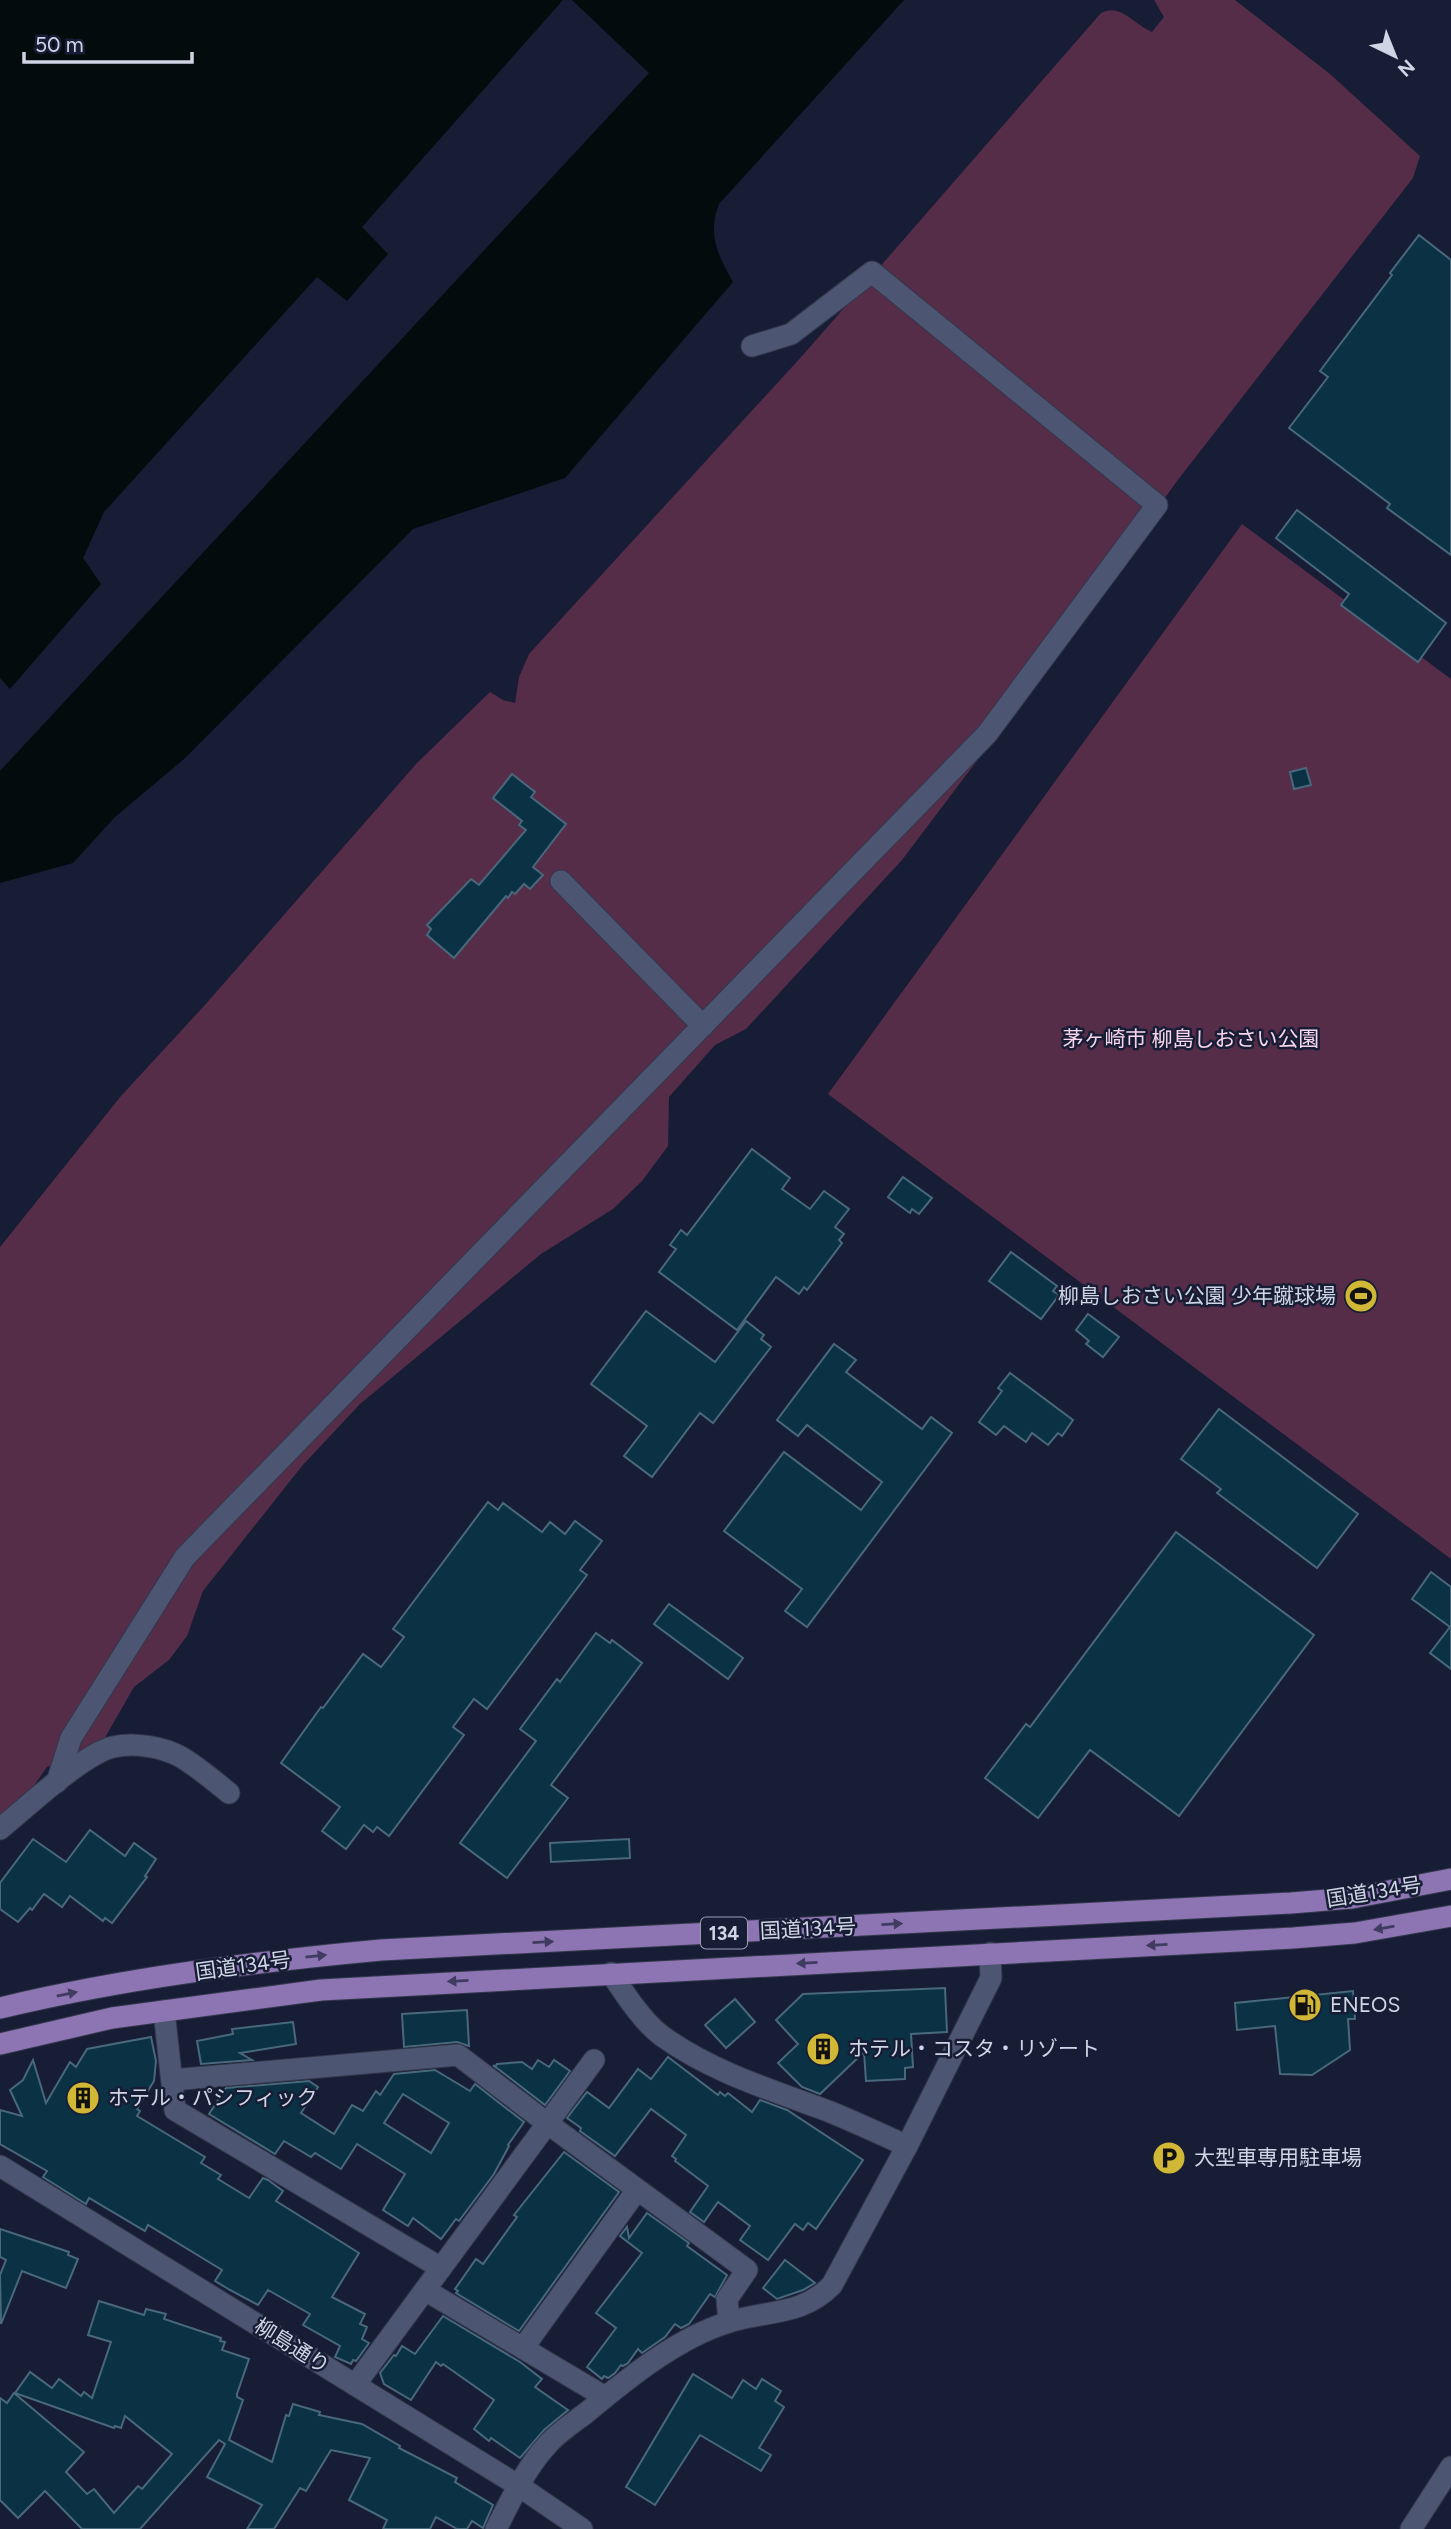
<svg xmlns="http://www.w3.org/2000/svg" width="1451" height="2529" font-family="Figtree,'Noto Sans JP',sans-serif">
<style>
.green{fill:#552d49}
.water{fill:#020c0d}
.building{fill:#0b3144;stroke:#49687c;stroke-width:2;fill-rule:evenodd}
.lines{fill:none;stroke-linecap:round;stroke-linejoin:round}
.minor-casing{stroke:#34384c;stroke-width:23}
.tertiary-casing{stroke:#34384c;stroke-width:23}
.trunk-casing{stroke:#34384c;stroke-width:23}
.minor{stroke:#4c5672;stroke-width:21}
.tertiary{stroke:#4c5672;stroke-width:21}
.trunk{stroke:#8d74b3;stroke-width:21}
.oneway{fill:#403b61}
.labels{text-anchor:middle;stroke-width:5;stroke-linejoin:round;paint-order:stroke}
.shield{fill:#161d35;stroke:#989eb0;stroke-width:2}
.shield-label{font-size:19px;font-weight:bold;fill:#cfd5e5}
.park-label{font-size:21px;fill:#f7d4ea;stroke:#161d35}
.poi-label{font-size:21px;fill:#cfd5e5;stroke:#161d35;text-anchor:start}
.street-label{font-size:21px;fill:#cfd5e5;stroke:#161d35}
</style>
<rect width="100%" height="100%" fill="#161d35"/>
<!-- green -->
<g class="green">
<path d="M1154,0H1235L1330,74L1420,156L1413,178L1177,481L982,754L902,860L746,1029L715,1045L669,1097L668,1146L642,1181L613,1209L541,1254L424,1351L360,1404L302,1466L203,1591L187,1636L169,1660L134,1687L103,1741L47,1767L0,1834V1247L121,1096L204,1006L417,763L490,692L503,700L515,703L519,677L529,654L803,355L1101,13C1121,3 1133,24 1152,32L1164,17Z"/>
<path d="M1242,524L1451,679V1559L828,1094Z"/>
</g>
<!-- water -->
<g class="water">
<path d="M0,0H563L362,227L388,254L347,301L317,277L104,512L83,558L101,584L10,689L0,678Z"/>
<path d="M572,0H904L719,204C707,235 718,255 733,282L565,478L413,529L184,759L115,817L73,863L0,883V771L649,73Z"/>
</g>
<!-- building -->
<g class="building">
<path d="M1419,235L1451,260V555L1387,508L1390,504L1289,428L1328,377L1320,371L1392,275L1390,273Z"/>
<path d="M1297,510L1446,623L1418,662L1341,605L1349,594L1276,538Z"/>
<path d="M1306,768L1311,785L1294,789L1290,772Z"/>
<path d="M512,774L535,792L531,797L566,824L533,867L543,875L530,889L524,884L515,894L512,892L508,898L506,896L454,958L427,935L431,929L427,925L471,879L479,885L526,830L519,825L522,821L493,798Z"/>
<path d="M752,1149L790,1178L782,1189L810,1209L824,1191L849,1209L835,1227L844,1234L839,1240L842,1243L807,1290L804,1287L799,1294L776,1277L737,1330L659,1272L676,1249L670,1245L681,1230L687,1235Z"/>
<path d="M903,1177L932,1198L919,1214L912,1209L910,1213L888,1197Z"/>
<path d="M1011,1252L1057,1286L1053,1291L1059,1295L1041,1319L989,1281Z"/>
<path d="M646,1311L715,1362L746,1321L764,1335L761,1339L771,1347L713,1423L700,1413L652,1477L624,1456L647,1426L591,1384Z"/>
<path d="M1088,1314L1119,1337L1103,1357L1086,1344L1089,1341L1076,1330Z"/>
<path d="M834,1344L856,1360L846,1372L922,1429L931,1417L952,1433L807,1627L785,1611L802,1589L724,1531L784,1452L861,1510L882,1482L807,1425L798,1436L777,1420Z"/>
<path d="M1010,1373L1073,1420L1062,1436L1058,1433L1048,1445L1032,1433L1026,1442L1004,1426L996,1435L979,1422L1002,1391L998,1388Z"/>
<path d="M1219,1409L1358,1514L1317,1568L1217,1493L1221,1489L1181,1459Z"/>
<path d="M488,1502L498,1510L503,1503L542,1532L550,1522L565,1534L575,1521L602,1541L580,1570L587,1575L487,1709L474,1699L453,1727L464,1735L389,1836L377,1827L373,1832L364,1825L346,1849L322,1831L340,1807L281,1763L321,1707L323,1708L363,1654L381,1667L404,1637L393,1629Z"/>
<path d="M1176,1532L1314,1635L1179,1816L1090,1750L1038,1818L985,1778L1026,1724L1030,1727Z"/>
<path d="M1431,1572L1451,1587V1669L1430,1653L1450,1627L1412,1599Z"/>
<path d="M669,1604L743,1658L728,1679L654,1624Z"/>
<path d="M596,1633L610,1643L612,1640L642,1663L551,1785L568,1798L507,1878L460,1843L536,1741L520,1729L557,1679L560,1682Z"/>
<path d="M90,1830L125,1856L134,1843L156,1859L145,1876L147,1877L112,1923L105,1918L103,1921L70,1896L62,1907L44,1894L32,1910L30,1908L18,1922L0,1909V1883L33,1839L66,1862Z"/>
<path d="M629,1839L630,1858L551,1862L550,1843Z"/>
<path d="M945,1988L947,2032L911,2034L913,2067L905,2068V2079L866,2081L864,2052L820,2094L802,2087L778,2063L798,2044L776,2020L803,1994Z"/>
<path d="M1353,1991L1355,2019H1348L1350,2050L1312,2075L1280,2074L1275,2026L1237,2030L1235,2003Z"/>
<path d="M735,1999L755,2022L726,2048L705,2025Z"/>
<path d="M467,2010L469,2046L457,2042L404,2047L402,2014Z"/>
<path d="M293,2022L296,2044L240,2053L252,2060L201,2064L197,2041L233,2034L232,2029Z"/>
<path d="M151,2037L156,2061L154,2081L137,2109L140,2111L137,2116L205,2157L201,2163L221,2175L218,2179L249,2198L263,2178L268,2180L283,2191L276,2201L359,2253L332,2297L365,2314L360,2324L367,2327L362,2339L369,2343L356,2361L353,2360L351,2364L335,2357L340,2346L303,2325L310,2314L268,2290L258,2305L230,2290L215,2281L222,2270L148,2225L145,2231L89,2198L86,2204L43,2177L47,2171L0,2144V2110L22,2116L10,2090L23,2080L33,2060L46,2103L70,2062L76,2067L87,2049Z"/>
<path d="M668,2057L718,2095L720,2092L725,2096L728,2093L752,2112L760,2100L787,2110L863,2160L816,2229L808,2223L803,2230L795,2224L768,2260L740,2240L750,2226L718,2202L704,2222L690,2212L708,2186L675,2161L676,2159L672,2156L686,2135L651,2109L615,2156L580,2131L581,2128L567,2118L587,2092L609,2108L638,2069L651,2079Z"/>
<path d="M538,2060L549,2067L554,2060L570,2071L545,2105L493,2065L495,2067L497,2064L522,2062L532,2069Z"/>
<path d="M435,2070L470,2091L475,2084L524,2122L508,2145L509,2146L494,2174L459,2221L456,2219L441,2239L413,2218L408,2226L383,2210L405,2174L357,2144L341,2169L315,2153L311,2157L284,2141L275,2154L209,2114L226,2088L309,2081L318,2087L301,2113L334,2134L352,2105L363,2111L376,2091L380,2095L394,2074ZM403,2094L449,2123L431,2153L384,2123Z"/>
<path d="M564,2152L619,2192L519,2331L456,2293L458,2291L455,2289L476,2259L483,2264L517,2217L514,2215Z"/>
<path d="M647,2213L689,2243L687,2246L727,2275L715,2297L710,2294L689,2324L681,2328L675,2324L665,2337L642,2353L638,2349L628,2363L623,2366L621,2365L615,2373L608,2378L604,2376L602,2379L587,2367L616,2328L596,2313L642,2253L620,2236L627,2227L629,2238Z"/>
<path d="M0,2229L69,2252L68,2255L78,2259L66,2288L22,2271L1,2324L0,2275L6,2260L0,2257Z"/>
<path d="M785,2260L815,2283L803,2290L777,2299L763,2288Z"/>
<path d="M99,2301L144,2315L146,2309L166,2314L164,2319L221,2338L220,2341L225,2342L222,2350L249,2359L237,2394V2397L243,2400L229,2440L272,2462L286,2415L289,2416L293,2404L320,2412L319,2415L362,2424L400,2446L399,2448L457,2478L455,2482L493,2505L483,2528L472,2521L467,2529H457L436,2517L430,2529H383L387,2520L349,2500L370,2458L331,2450L306,2491L300,2488L274,2529H247L262,2505L207,2477L225,2444L219,2440L140,2529H82L45,2491L18,2518L0,2500V2398L7,2403L14,2393L84,2452L66,2472L87,2494L94,2489L114,2513L138,2486L142,2489L172,2454L125,2416L121,2428L115,2426L114,2428L15,2393L30,2372L52,2388L59,2379L81,2396L84,2392L92,2398L111,2342L88,2335Z"/>
<path d="M443,2316L520,2362L542,2379L535,2387L568,2410L544,2430L520,2458L491,2438L489,2441L474,2429L494,2400L443,2364L441,2366L436,2362L411,2400L384,2384L380,2373L394,2355L396,2356L402,2346L415,2354Z"/>
<path d="M693,2374L732,2398L743,2380L756,2389L762,2379L781,2391L775,2401L784,2407L759,2448L771,2455L761,2471L700,2435L655,2505L626,2487Z"/>
</g>
<g class="lines">
<defs>
<g id="minor">
<path d="M561,881L703,1026"/>
<path d="M57,1782L71,1738L185,1557L987,734L1157,505L872,272L791,334L752,346"/>
<path d="M0,1829C26,1808 83,1754 113,1747C134,1742 163,1747 181,1757C198,1767 214,1781 229,1793"/>
<path d="M611,1973C624,1993 643,2022 662,2036C712,2072 771,2090 828,2111C855,2122 881,2134 907,2146"/>
<path d="M164,2011L175,2110L441,2268"/>
<path d="M172,2080L458,2055L547,2123L747,2270L727,2299L729,2322"/>
<path d="M425,2290L605,2397"/>
<path d="M523,2348L637,2190"/>
<path d="M355,2385L594,2060"/>
<path d="M496,2529C511,2500 526,2467 549,2443C559,2432 574,2422 586,2413C628,2378 677,2338 729,2322C767,2310 802,2316 832,2285L907,2146L991,1978L990,1953"/>
</g>
<g id="tertiary">
<path d="M0,2166L519,2486L582,2529"/>
<path d="M1411,2529L1451,2467"/>
</g>
<g id="trunk">
<path d="M0,2008C125,1978 253,1962 381,1950L1291,1903L1352,1898L1451,1879"/>
<path d="M0,2044L112,2018L321,1990L1293,1938L1355,1933L1451,1916"/>
</g>
</defs>
<!-- minor casing -->
<use href="#minor" class="minor-casing"/>
<!-- tertiary casing -->
<use href="#tertiary" class="tertiary-casing"/>
<!-- trunk casing -->
<use href="#trunk" class="trunk-casing"/>
<!-- minor -->
<use href="#minor" class="minor"/>
<!-- tertiary -->
<use href="#tertiary" class="tertiary"/>
<!-- trunk -->
<use href="#trunk" class="trunk"/>
</g>
<!-- one-way arrows -->
<defs><path id="oneway-solid" d="M-6-.8H1V-3.2L6.5 0L1 3.2V.8H-6Z" transform="scale(1.75)"/></defs>
<g class="oneway">
<use href="#oneway-solid" transform="translate(892 1924) rotate(-3)"/>
<use href="#oneway-solid" transform="translate(1384 1928) rotate(170)"/>
<use href="#oneway-solid" transform="translate(543 1942) rotate(-3)"/>
<use href="#oneway-solid" transform="translate(1157 1945) rotate(177)"/>
<use href="#oneway-solid" transform="translate(316 1956) rotate(-6)"/>
<use href="#oneway-solid" transform="translate(807 1963) rotate(177)"/>
<use href="#oneway-solid" transform="translate(458 1981) rotate(177)"/>
<use href="#oneway-solid" transform="translate(67 1994) rotate(-12)"/>
</g>
<!-- icons -->
<defs>
<symbol id="stadium-disc" viewBox="-11 -11 22 22"><circle r="9.5" fill="#d1b736" stroke="#161d35"/><path d="M0-5a6.5 5 0 1 0 0 10a6.5 5 0 1 0 0-10ZM-3.5-1.8h7v3.6h-7Z" fill="#111"/></symbol>
<symbol id="fuel-disc" viewBox="-11 -11 22 22"><circle r="9.5" fill="#d1b736" stroke="#161d35"/><path d="M-5.5-6h7V0h2V4h1.3V-2.5L3-4.5l.8-.8L6-3V5H2.5V1h-1V6h-7ZM-4.2-4.7v3.2H.2V-4.7Z" fill="#111"/></symbol>
<symbol id="building-disc" viewBox="-11 -11 22 22"><circle r="9.5" fill="#d1b736" stroke="#161d35"/><path d="M-4-6H4V6H1V3H-1V6H-4ZM-2.5-4.3h1.7v1.8h-1.7ZM.8-4.3h1.7v1.8H.8ZM-2.5-1h1.7V.8h-1.7ZM.8-1h1.7V.8H.8Z" fill="#111"/></symbol>
<symbol id="parking-disc" viewBox="-11 -11 22 22"><circle r="9.5" fill="#d1b736" stroke="#161d35"/><path d="M-3.5-5.5H1a3.5 3.5 0 0 1 0 7H-1V5.5H-3.5ZM-1-3.4V-.6H.8a1.4 1.4 0 0 0 0-2.8Z" fill="#111"/></symbol>
</defs>
<g fill-rule="evenodd">
<use href="#stadium-disc" x="1342" y="1277" width="38" height="38"/>
<use href="#fuel-disc" x="1286" y="1986" width="38" height="38"/>
<use href="#building-disc" x="804" y="2030" width="38" height="38"/>
<use href="#building-disc" x="64" y="2079" width="38" height="38"/>
<use href="#parking-disc" x="1150" y="2139" width="38" height="38"/>
</g>
<g class="labels">
<!-- shield labels -->
<rect class="shield" x="701" y="1917.5" width="46" height="31" rx="5"/>
<g class="shield-label">
<text x="724" y="1940">134</text>
</g>
<!-- park labels -->
<g class="park-label">
<text x="1191" y="1046">茅ヶ崎市 柳島しおさい公園</text>
</g>
<!-- poi labels -->
<g class="poi-label">
<text x="1336" y="1303" text-anchor="end">柳島しおさい公園 少年蹴球場</text>
<text x="1330" y="2012">ENEOS</text>
<text x="848" y="2056">ホテル・コスタ・リゾート</text>
<text x="108" y="2105">ホテル・パシフィック</text>
<text x="1194" y="2165">大型車専用駐車場</text>
</g>
<!-- street labels -->
<g class="street-label">
<text transform="translate(1374 1892) rotate(-9)" y="7">国道134号</text>
<text transform="translate(808 1929) rotate(-3)" y="7">国道134号</text>
<text transform="translate(243 1966) rotate(-8)" y="7">国道134号</text>
<text transform="translate(292 2346) rotate(32)" y="7">柳島通り</text>
</g>
</g>
<!-- north arrow -->
<g transform="translate(1395 56) rotate(137)" stroke="#161d35" stroke-width="5" paint-order="stroke">
<path d="M0-5L12 26L0 18L-12 26Z" fill="#cfd5e5"/>
<text y="-10" font-size="19" font-weight="bold" text-anchor="middle" fill="#cfd5e5">N</text>
</g>
<!-- scale -->
<path d="M24 52v10h168v-10" fill="none" stroke="#cfd5e5" stroke-width="3.5"/>
<text x="35" y="52" font-size="21" fill="#cfd5e5" stroke="#161d35" stroke-width="5" paint-order="stroke">50 m</text>
</svg>
